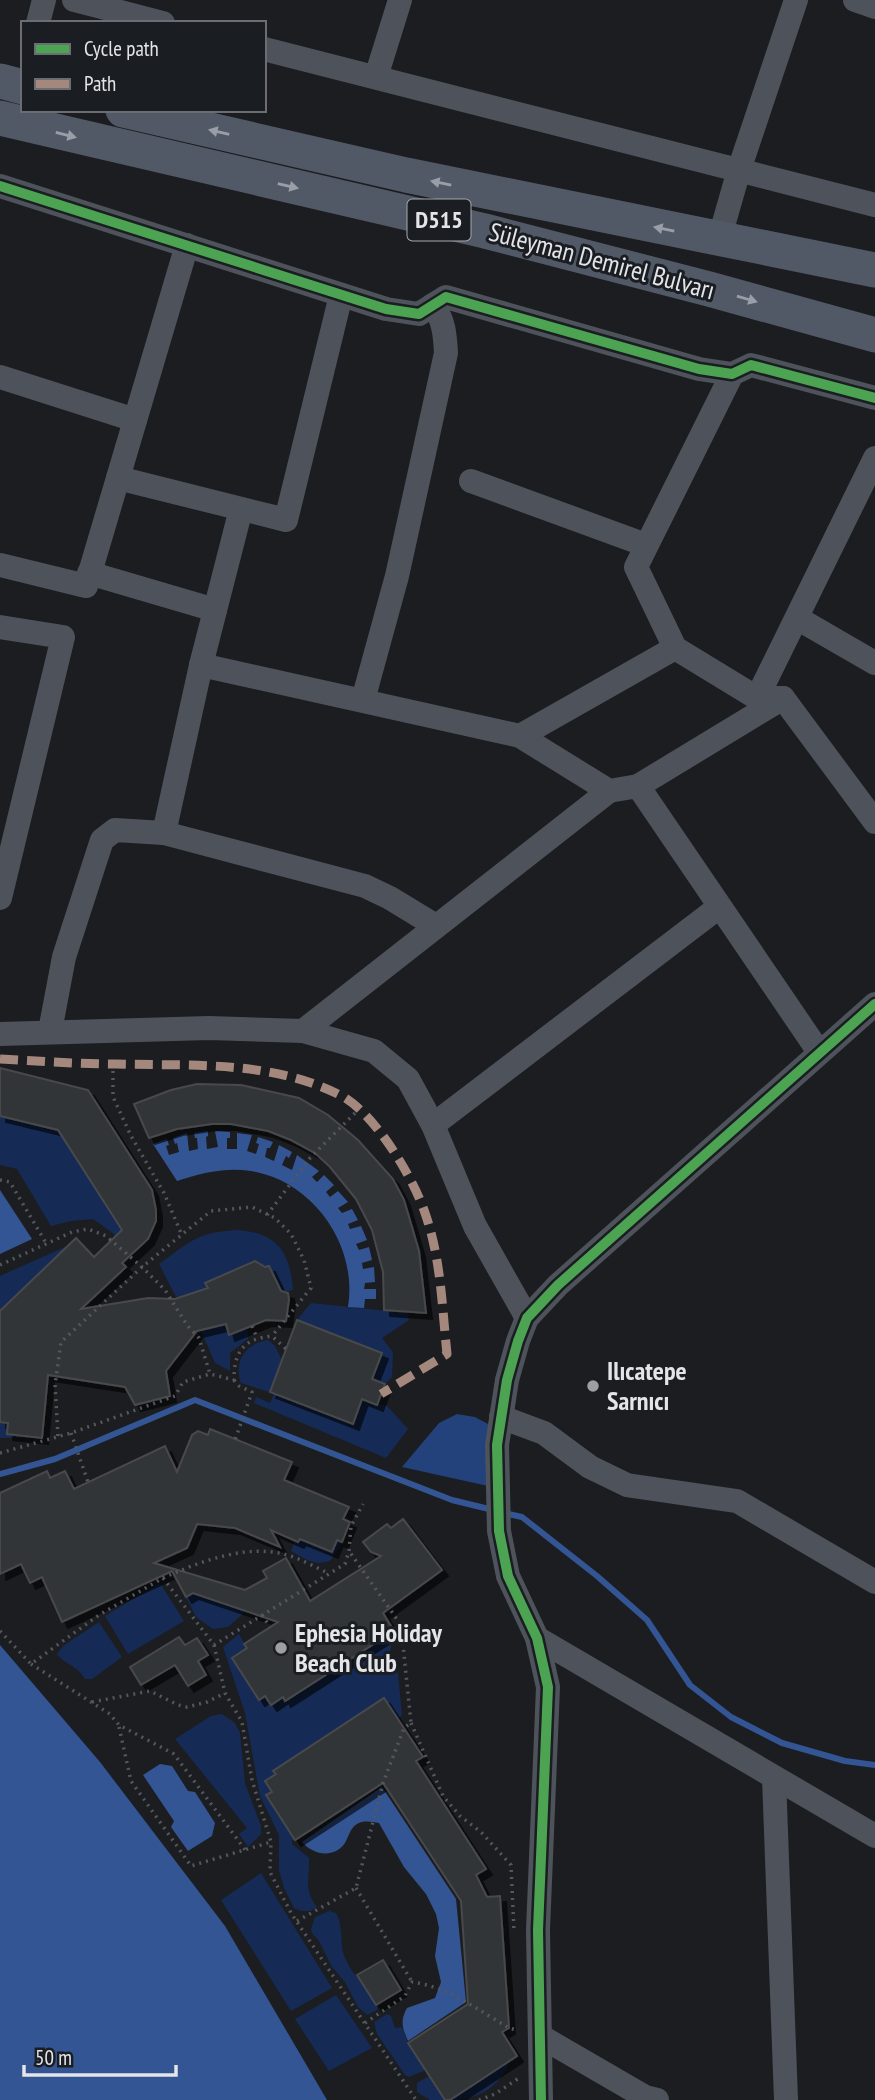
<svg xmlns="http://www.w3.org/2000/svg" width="875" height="2100" font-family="'PT Sans Narrow',sans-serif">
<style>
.green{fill:#152b56}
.forest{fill:#23417b}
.water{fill:#345594}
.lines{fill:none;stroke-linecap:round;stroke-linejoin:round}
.stream{stroke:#345594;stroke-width:6}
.building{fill:#333537;stroke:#48494b;stroke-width:2;filter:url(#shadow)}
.path{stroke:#54585e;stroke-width:3.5;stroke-dasharray:2 5;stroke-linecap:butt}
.minor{stroke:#4e525a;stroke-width:24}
.highway{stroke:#525966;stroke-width:35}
.quiet{stroke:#a5887d;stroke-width:9;stroke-dasharray:18 9;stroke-linecap:butt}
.cycleway-casing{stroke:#1a1d21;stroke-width:15}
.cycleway{stroke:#4ca352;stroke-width:10}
.oneway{fill:#9a9fa7}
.poi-dot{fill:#9d9fa2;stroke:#1a1d21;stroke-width:2.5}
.labels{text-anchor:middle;stroke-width:6;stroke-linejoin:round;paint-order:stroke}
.shield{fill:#1a1d21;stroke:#a7a9ac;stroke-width:2}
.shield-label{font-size:24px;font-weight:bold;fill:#e3e5e8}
.street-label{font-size:26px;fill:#e3e5e8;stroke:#1a1d21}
.poi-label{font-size:26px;font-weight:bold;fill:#e3e5e8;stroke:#1a1d21;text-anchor:start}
</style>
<defs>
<filter id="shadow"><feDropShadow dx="6" dy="6" stdDeviation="0" flood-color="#0009"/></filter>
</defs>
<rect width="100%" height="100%" fill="#1b1d20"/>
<!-- green -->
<g class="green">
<path d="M0,1116L58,1130L128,1211L121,1239L93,1219L71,1221L51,1226L17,1169L0,1165Z"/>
<path d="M237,1230C277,1233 290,1251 293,1290L286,1292L281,1291L269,1266L263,1268L255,1261L205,1283L208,1288L206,1329L226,1324L229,1335L244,1329L248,1331V1339L230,1353V1371L215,1363L198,1324L185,1314L159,1264C190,1242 197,1232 237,1230Z"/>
<path d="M67,1246L0,1311V1276Z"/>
<path d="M311,1303L407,1313L409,1320L382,1338L393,1352L392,1377L385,1384L372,1379L381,1353L297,1320Z"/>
<path d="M268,1340L275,1346L282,1360L269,1392L241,1383C233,1362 246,1343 268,1340Z"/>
<path d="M274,1394L352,1424L362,1399L387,1406L408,1429L386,1458L254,1403L256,1397L270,1403Z"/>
<path d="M0,1422L8,1423L7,1434L34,1437L0,1438Z"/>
<path d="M300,1539L331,1552L337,1540L342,1542L331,1560C316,1567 305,1559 291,1551L295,1541L298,1542Z"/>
<path d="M160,1583L184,1621L128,1654L105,1616Z"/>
<path d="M193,1593L246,1611L228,1627L213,1629L196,1617L186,1597Z"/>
<path d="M99,1622L122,1657L92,1679H85C76,1664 65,1665 57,1654L63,1646Z"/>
<path d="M239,1634L247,1648L237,1654L245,1666L240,1670L259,1700L265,1696L271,1705L283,1697L286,1701L389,1634L391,1647L389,1659L398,1674L402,1715L398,1719L384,1698L274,1770L276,1774L272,1792L266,1795L295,1840H292V1844L309,1858C310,1877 303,1890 317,1907L310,1911H301L294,1908L284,1888L279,1870V1835L260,1796L245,1713L223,1647Z"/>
<path d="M222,1714L235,1723L240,1733L245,1783L261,1826V1834L248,1847L239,1834L247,1828L175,1739L211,1716Z"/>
<path d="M261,1873L332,1988L291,2011L221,1900Z"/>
<path d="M329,1911L336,1913C343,1926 340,1939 343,1952C348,1971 367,1988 378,2003L377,2010L367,2015L358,2007L345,1982L332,1967L319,1941L312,1933L311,1929L315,1917Z"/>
<path d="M336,1995L372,2048L329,2071L295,2019Z"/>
<path d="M387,2014L391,2016L395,2028L402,2027L408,2043L426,2070L409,2077L405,2075L377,2034L374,2022Z"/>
<path d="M510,2061C500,2087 478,2100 450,2100Z"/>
<path d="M429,2076L445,2100H430L417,2092V2083Z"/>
</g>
<!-- forest -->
<path class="forest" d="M457,1414L475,1417L488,1424V1486L402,1467L439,1423Z"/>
<!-- water -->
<g class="water">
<path d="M208,1131V1136L206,1137L207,1149L218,1147L215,1131L230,1132V1138H227V1149H237V1133L252,1135L247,1151L256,1154L259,1144L256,1143L258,1137L273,1142L270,1148H267L265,1157L274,1161L279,1145L292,1152L289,1158L286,1156L282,1165L292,1170L297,1155L319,1171L312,1177L317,1182L324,1175L334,1185L326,1192L330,1197L338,1191L348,1202L338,1208L342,1213L352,1209L358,1220L348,1224L350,1229L361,1226L367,1240L356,1244L359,1250L369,1247L372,1260L362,1263L363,1269L374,1267L375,1282L365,1283L364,1289H376V1299H365L364,1308L348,1307C358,1245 313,1181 251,1171C225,1167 201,1173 177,1181L153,1144L167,1139L169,1145L166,1146L169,1155L179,1152L177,1143L175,1144L173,1138L187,1133L189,1151L198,1149L197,1138H195L194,1133Z"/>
<path d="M0,1190L32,1239L0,1254Z"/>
<path d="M0,1645L100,1762L225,1926L327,2100H0Z"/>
<path d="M160,1764L172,1766L188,1791L195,1792L215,1823L212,1836L188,1851L171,1827L174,1821L143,1775Z"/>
<path d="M382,1787L456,1899L466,2002L408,2041C402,2027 400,2021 407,2008L435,1998L441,1982L435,1956L439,1928L436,1914L426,1894L404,1867L379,1823C372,1822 364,1820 357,1824C350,1828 349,1836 345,1843C334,1859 313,1855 302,1842Z"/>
</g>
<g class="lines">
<!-- stream -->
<g class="stream">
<path d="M0,1474L55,1459L195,1400L452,1500L493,1510"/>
<path d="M504,1513L522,1517L597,1576L647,1620L690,1685L731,1717L782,1743L845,1761L875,1765"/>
</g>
</g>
<!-- building -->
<g class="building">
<path d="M0,1068L88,1090L152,1190L156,1210V1221L148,1239L122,1263L126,1267L81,1309L148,1298L175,1299L208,1288L205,1283L255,1261L265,1267L269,1266L281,1291L288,1293L289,1299L286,1321L266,1320L229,1335L226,1324L197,1331L166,1371L170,1396L135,1405L125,1387L48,1375L42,1438L7,1434L8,1423L0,1422V1311L76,1238L94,1257L122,1230L58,1130L0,1116Z"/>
<path d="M197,1084L241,1085L299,1098L328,1115L358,1140L393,1179L404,1200L419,1251L426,1313L384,1310L383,1272L372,1230L356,1199L330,1167L315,1153L291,1140L268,1131L231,1124H212L177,1129L149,1138L134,1104L171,1090Z"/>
<path d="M297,1320L382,1353L372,1379L385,1384L377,1405L362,1399L353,1424L270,1392Z"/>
<path d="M210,1429L292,1462L284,1480L349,1507L343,1519L350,1522L342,1542L337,1540L332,1552L300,1539L298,1542L271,1530L280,1547L235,1528L197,1524L187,1548L154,1563L245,1590L267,1578L263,1571L286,1558L310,1601L381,1556L371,1552L363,1542L387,1524L391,1528L403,1519L442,1570L383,1613L394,1631L285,1701L283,1697L271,1705L265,1696L259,1700L232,1658L247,1648L244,1644L278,1622L193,1593L186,1597L172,1571L62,1622L42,1577L30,1583L21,1564L0,1574V1493L47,1471L50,1478L65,1471L74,1489L165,1446L177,1472L192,1435L198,1431L208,1435Z"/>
<path d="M179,1637L185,1645L197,1638L208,1655L198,1661L206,1675L188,1686L175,1665L141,1685L130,1667Z"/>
<path d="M384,1698L423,1757L416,1761L486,1869L476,1875L487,1897L500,1896L509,2028L502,2032L517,2056L450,2100H445L408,2043L468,2004L461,1901L383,1783L295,1840L266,1795L272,1792L265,1781L276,1774L273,1771Z"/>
<path d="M383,1960L401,1990L376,2005L357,1975Z"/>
</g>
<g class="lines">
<!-- path -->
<g class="path">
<path d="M113,1064V1097L131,1136L164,1193L181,1233"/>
<path d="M0,1180L10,1182L46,1243"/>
<path d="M267,1215L310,1158L358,1110"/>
<path d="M0,1265L72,1232L88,1229L106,1236L142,1267L165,1290L187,1325L199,1338L210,1374"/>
<path d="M252,1326L257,1338"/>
<path d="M234,1380L239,1386L252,1392L235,1440"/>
<path d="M71,1433L88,1482"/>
<path d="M58,1436L55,1385L61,1342L142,1267L211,1211L252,1207L275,1218L291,1234L304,1260L311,1288L272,1336"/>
<path d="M0,1453L71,1433L175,1396L183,1382L210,1374L234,1380C234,1352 243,1339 272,1336L286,1349"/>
<path d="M163,1578C199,1562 247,1543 287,1555C301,1559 315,1567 328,1573"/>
<path d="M262,1615L270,1627"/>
<path d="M0,1631L31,1664L99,1615L163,1578L214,1645L345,1564L349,1551L351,1526L363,1504"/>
<path d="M214,1645L225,1693L242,1722L252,1780L271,1842L270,1872L291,1913L416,2100"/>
<path d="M31,1664L110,1714L119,1725L174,1754L246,1851"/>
<path d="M92,1702L150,1691L178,1705L187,1707L207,1702L225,1693"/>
<path d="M411,1723L443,1796L460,1816L481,1832L511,1865L514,1931"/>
<path d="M119,1727L131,1781L191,1866L271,1842"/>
<path d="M356,1888L412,1982"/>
<path d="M297,1921L356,1888L383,1783L404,1728L411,1723L401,1625L349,1551"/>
<path d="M365,2023L405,1996L412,1982C446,1986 480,2011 509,2028L517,2030"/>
<path d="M479,2100L495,2094L519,2078"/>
</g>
<!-- minor -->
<g class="minor">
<path d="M74,0L163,23"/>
<path d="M855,0L875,7"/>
<path d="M38,23L44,0"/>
<path d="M264,49L875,205"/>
<path d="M376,77L400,0"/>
<path d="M0,186L386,309L419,314L446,297L699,369L732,374L751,365L875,398"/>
<path d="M719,240L739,170L796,0"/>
<path d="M732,374L636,567L675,648L757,698H783L875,822"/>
<path d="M0,377L135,420"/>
<path d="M118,478L286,520L341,295"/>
<path d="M471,481L646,545"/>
<path d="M0,565L86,586L187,245"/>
<path d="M89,573L215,610"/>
<path d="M797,618L875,663"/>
<path d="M0,627L63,637L0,898"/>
<path d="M201,665L520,736L609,791L638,786L819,1052"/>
<path d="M757,698L875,458"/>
<path d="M363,700L397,576L446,353C445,335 444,320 433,305"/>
<path d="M520,736L675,648"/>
<path d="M638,786L783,698"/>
<path d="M164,833L201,665L241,509"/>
<path d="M50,1031L64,957L102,840L115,830L164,833L365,886L390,898L436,926"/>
<path d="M303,1031L609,791"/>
<path d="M0,1034L209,1028L303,1031L374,1051L408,1079L433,1125L475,1226L527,1318"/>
<path d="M433,1125L719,907"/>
<path d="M501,1417L544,1433L590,1467L627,1485L737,1501L875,1582"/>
<path d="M537,1638L875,1836"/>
<path d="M774,1778L786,2100"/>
<path d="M540,2036L645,2097L657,2100"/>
<path d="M541,2100L538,1930L548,1687L537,1638L508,1576L499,1531L497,1445L507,1380L518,1341L527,1318L558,1285L875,1004"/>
</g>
<!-- highway -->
<g class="highway">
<path d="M0,81L23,87"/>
<path d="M123,110L406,175L875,270"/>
<path d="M0,118L485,231L709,289L875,335"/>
</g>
<!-- quiet -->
<path class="quiet" d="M0,1059C39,1061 78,1064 116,1064C192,1066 270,1060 340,1095C374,1112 413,1177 425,1213C441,1258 442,1307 447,1354L381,1394"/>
<defs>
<g id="cycleway">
<path d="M0,186L386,309L419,314L446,297L699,369L732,374L751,365L875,398"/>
<path d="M541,2100L538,1930L548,1687L537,1638L508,1576L499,1531L497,1445L507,1380L518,1341L527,1318L558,1285L875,1004"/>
</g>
</defs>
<!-- cycleway casing -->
<use href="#cycleway" class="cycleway-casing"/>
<!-- cycleway -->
<use href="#cycleway" class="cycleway"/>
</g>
<!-- one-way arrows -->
<defs><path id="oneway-solid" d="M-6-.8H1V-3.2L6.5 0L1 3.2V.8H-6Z" transform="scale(1.75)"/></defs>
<g class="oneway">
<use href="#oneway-solid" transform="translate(219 132) rotate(-167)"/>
<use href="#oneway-solid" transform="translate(66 135) rotate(14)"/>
<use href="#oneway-solid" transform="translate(441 183) rotate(-168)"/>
<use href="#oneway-solid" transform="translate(288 186) rotate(13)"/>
<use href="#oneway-solid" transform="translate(664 229) rotate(-168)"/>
<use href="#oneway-solid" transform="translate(747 299) rotate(16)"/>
</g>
<!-- markers -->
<g class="poi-dot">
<circle cx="593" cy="1386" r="7"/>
<circle cx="281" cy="1648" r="7"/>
</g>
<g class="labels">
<!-- shield labels -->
<rect class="shield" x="407.5" y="199.5" width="63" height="41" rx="5"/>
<g class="shield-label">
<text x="439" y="228">D515</text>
</g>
<!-- street labels -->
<g class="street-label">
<text transform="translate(602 261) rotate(15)" y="9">Süleyman Demirel Bulvarı</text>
</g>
<!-- poi labels -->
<g class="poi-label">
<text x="607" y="1380">Ilıcatepe<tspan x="607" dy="30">Sarnıcı</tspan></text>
<text x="295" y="1642">Ephesia Holiday<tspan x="295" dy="30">Beach Club</tspan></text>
</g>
</g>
<!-- legend -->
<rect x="21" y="21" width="245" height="91" fill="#1a1d21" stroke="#6a6d71" stroke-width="2"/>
<rect x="35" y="44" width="35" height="10" fill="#4ca352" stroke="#6a6d71" stroke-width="2"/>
<text x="84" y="56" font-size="21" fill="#e3e5e8">Cycle path</text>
<rect x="35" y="79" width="35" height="10" fill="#a5887d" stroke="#6a6d71" stroke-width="2"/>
<text x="84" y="91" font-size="21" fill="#e3e5e8">Path</text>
<!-- scale -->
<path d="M24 2065v10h152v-10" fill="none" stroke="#e3e5e8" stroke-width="3.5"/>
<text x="35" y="2065" font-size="21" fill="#e3e5e8" stroke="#1a1d21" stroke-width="5" paint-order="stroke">50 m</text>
</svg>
